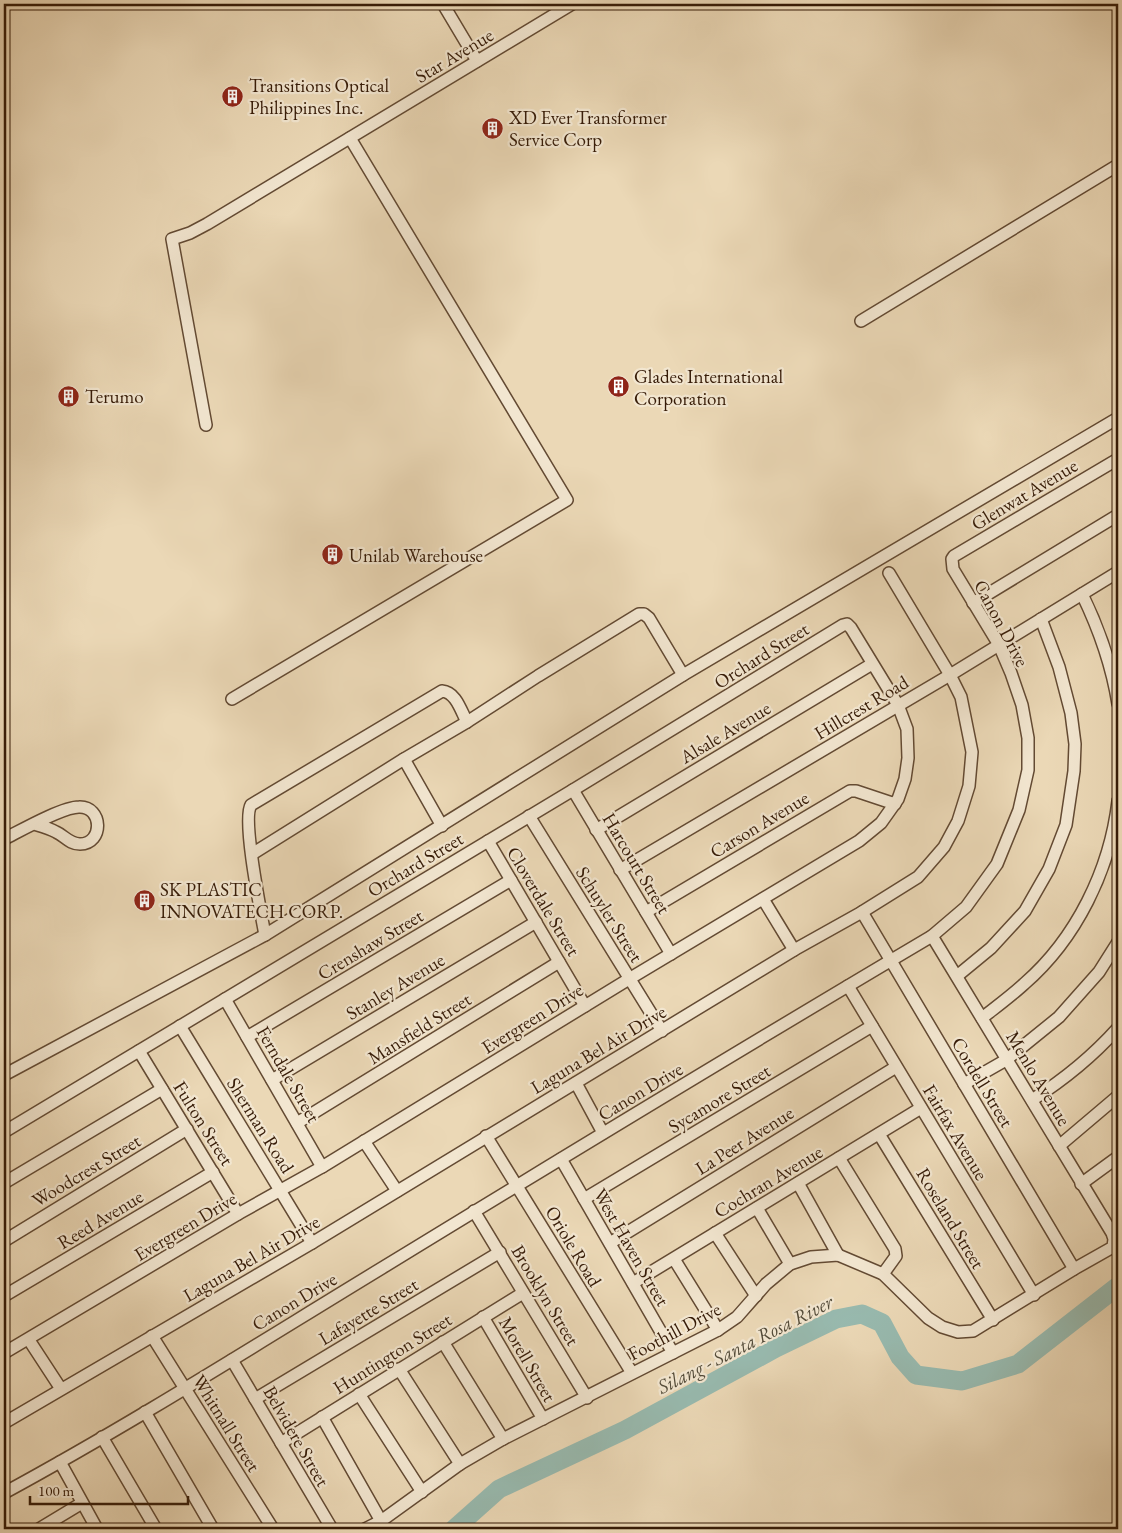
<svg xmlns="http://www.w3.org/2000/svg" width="1122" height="1533" font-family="'EB Garamond',serif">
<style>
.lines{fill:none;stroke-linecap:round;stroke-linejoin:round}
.river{stroke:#98baaf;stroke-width:19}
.street-casing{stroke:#634a33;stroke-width:14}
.street{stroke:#f2e6d0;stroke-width:11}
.labels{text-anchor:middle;stroke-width:4.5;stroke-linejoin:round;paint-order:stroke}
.street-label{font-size:19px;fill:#361b07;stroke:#f2e6d0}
.poi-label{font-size:19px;fill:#361b07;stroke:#f2e6d0;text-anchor:start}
.water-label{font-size:20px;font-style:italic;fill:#534b39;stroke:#f2e6d0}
</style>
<rect width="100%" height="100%" fill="#ebd8b6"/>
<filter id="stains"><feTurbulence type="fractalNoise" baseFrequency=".004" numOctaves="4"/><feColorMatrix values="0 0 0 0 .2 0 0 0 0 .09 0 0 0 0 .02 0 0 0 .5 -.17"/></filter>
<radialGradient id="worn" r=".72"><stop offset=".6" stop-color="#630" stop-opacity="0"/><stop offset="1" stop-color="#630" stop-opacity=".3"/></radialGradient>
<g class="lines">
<!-- river -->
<path class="river" d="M454,1529L499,1489L625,1430L776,1348L836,1319L862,1314L882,1323L900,1357L916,1375L962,1381L1018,1364L1118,1286"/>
<defs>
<g id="street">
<path d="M443,4L477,61"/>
<path d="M861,321L1118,165"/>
<path d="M206,425L172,239L190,233L207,224L572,4"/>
<path d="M1082,594C1099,629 1112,666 1118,704"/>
<path d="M973,603L1118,515"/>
<path d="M232,699L567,500L350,138"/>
<path d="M404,759L442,826"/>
<path d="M573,790L671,954"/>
<path d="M529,816L662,1031"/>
<path d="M596,830L872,664"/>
<path d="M4,839C20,831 62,807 79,807C103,806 104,844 80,844C69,844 65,836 56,832C49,828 41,826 34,824"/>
<path d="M488,841L585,1006"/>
<path d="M252,854L404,759L467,722L538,676L639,614H644L649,618L683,675"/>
<path d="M620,870L950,675L1118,572"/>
<path d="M763,899L794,950"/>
<path d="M646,912L850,791H856L895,804"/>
<path d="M862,912L1074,1269"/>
<path d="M265,935C261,913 242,819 251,805L442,691C456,692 461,711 467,722"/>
<path d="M957,976L991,948L1025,911L1049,869L1066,825L1074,771L1075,744L1071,713L1059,667L1041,619"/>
<path d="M848,986L1034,1295"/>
<path d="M225,999L322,1167"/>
<path d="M982,1018C996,1007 1011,996 1024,984C1076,939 1110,870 1118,801"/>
<path d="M180,1026L312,1243"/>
<path d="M247,1037L511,880"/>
<path d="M139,1051L238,1214"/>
<path d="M4,1075L265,935L683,675L1118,418"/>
<path d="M272,1080L536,922"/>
<path d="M576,1083L603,1133"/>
<path d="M964,1084L1006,1060L1059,1017L1099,972L1118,942"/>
<path d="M1032,1100C1065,1079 1092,1057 1118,1028"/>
<path d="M297,1123L559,962"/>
<path d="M4,1132L573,790L843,625L847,624L851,628L898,705L907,729L908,758L905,779L898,799L881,823L859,841L629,979L322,1167L238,1214L4,1353"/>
<path d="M879,1134L993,1320"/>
<path d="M486,1136L632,1373"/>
<path d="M364,1141L397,1191"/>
<path d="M1059,1146L1118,1096"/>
<path d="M839,1158L895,1249L896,1256L883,1274"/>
<path d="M561,1159L673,1353"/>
<path d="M4,1183L162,1089"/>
<path d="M798,1183L838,1255"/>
<path d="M1081,1184L1118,1157"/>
<path d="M584,1199L872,1026"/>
<path d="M757,1208L790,1264"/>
<path d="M474,1211L587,1398"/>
<path d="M715,1233L756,1296"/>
<path d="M4,1241L187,1129"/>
<path d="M610,1243L896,1067"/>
<path d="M674,1259L718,1330"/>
<path d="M633,1283L921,1108"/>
<path d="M4,1296L213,1172"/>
<path d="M483,1317L543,1419"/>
<path d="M152,1336L273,1529"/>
<path d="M29,1340L61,1389"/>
<path d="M443,1342L503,1439"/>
<path d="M232,1360L332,1529"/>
<path d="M399,1369L460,1464"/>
<path d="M359,1394L422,1492"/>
<path d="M255,1399L500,1252"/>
<path d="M145,1412L213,1529"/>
<path d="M322,1417L381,1521"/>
<path d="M4,1423L312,1243L794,950L862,912L918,877L944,847L958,821L969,786L972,752L961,697L950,675L889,573"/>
<path d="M102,1437L156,1529"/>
<path d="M281,1443L523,1293"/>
<path d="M60,1462L97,1529"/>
<path d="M4,1493C133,1423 257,1344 382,1268C565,1156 748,1045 932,936L966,907L997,864L1019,810L1028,770V738L1022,705L1011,673L999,645L953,569L952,559L954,556L1118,459"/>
<path d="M39,1529L82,1503"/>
<path d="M365,1529L381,1521L460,1464L503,1439L718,1330L737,1317L766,1284L790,1264L811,1257L838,1255L883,1274L928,1318L942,1327L958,1332L973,1331L1074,1269L1113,1247L1114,1239L1112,1233L932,936"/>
</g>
</defs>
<!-- street casing -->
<use href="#street" class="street-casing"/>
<!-- street -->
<use href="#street" class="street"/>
</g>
<!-- icons -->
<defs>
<symbol id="building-disc" viewBox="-11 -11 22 22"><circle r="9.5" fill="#8f2418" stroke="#f2e6d0"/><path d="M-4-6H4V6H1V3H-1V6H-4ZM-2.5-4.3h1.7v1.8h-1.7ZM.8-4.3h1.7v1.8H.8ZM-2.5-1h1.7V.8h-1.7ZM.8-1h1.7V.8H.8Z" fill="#fff"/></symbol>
</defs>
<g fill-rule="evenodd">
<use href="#building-disc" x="220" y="84" width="25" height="25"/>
<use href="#building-disc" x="480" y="116" width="25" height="25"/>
<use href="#building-disc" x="606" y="374" width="25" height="25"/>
<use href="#building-disc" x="56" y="384" width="25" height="25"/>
<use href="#building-disc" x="320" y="542" width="25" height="25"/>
<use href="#building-disc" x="132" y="888" width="25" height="25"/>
</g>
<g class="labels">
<!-- street labels -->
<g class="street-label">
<text transform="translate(454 55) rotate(-31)" y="7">Star Avenue</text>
<text transform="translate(1024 494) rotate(-31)" y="7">Glenwat Avenue</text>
<text transform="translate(1002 623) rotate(62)" y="7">Canon Drive</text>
<text transform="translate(761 655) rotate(-32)" y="7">Orchard Street</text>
<text transform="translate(861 707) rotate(-31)" y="7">Hillcrest Road</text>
<text transform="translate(725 732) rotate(-31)" y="7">Alsale Avenue</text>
<text transform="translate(759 824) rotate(-31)" y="7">Carson Avenue</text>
<text transform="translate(637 863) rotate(59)" y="7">Harcourt Street</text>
<text transform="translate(415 864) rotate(-31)" y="7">Orchard Street</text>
<text transform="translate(544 901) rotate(59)" y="7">Cloverdale Street</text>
<text transform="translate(610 914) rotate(58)" y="7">Schuyler Street</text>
<text transform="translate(370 944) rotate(-31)" y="7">Crenshaw Street</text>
<text transform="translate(395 986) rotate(-31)" y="7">Stanley Avenue</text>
<text transform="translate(532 1018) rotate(-32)" y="7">Evergreen Drive</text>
<text transform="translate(419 1028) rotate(-32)" y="7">Mansfield Street</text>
<text transform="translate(598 1049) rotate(-31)" y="7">Laguna Bel Air Drive</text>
<text transform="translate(289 1074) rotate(60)" y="7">Ferndale Street</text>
<text transform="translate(1039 1078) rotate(59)" y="7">Menlo Avenue</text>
<text transform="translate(983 1082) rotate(59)" y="7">Cordell Street</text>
<text transform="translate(640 1091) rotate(-31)" y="7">Canon Drive</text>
<text transform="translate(719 1098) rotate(-31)" y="7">Sycamore Street</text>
<text transform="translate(204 1123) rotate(58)" y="7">Fulton Street</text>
<text transform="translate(261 1125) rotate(58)" y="7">Sherman Road</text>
<text transform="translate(956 1132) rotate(59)" y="7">Fairfax Avenue</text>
<text transform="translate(744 1140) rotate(-32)" y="7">La Peer Avenue</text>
<text transform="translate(86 1170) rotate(-31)" y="7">Woodcrest Street</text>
<text transform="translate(768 1181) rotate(-31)" y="7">Cochran Avenue</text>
<text transform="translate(951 1218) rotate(59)" y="7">Roseland Street</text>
<text transform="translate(100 1219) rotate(-31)" y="7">Reed Avenue</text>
<text transform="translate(185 1226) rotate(-31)" y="7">Evergreen Drive</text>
<text transform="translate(574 1246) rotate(59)" y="7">Oriole Road</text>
<text transform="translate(632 1247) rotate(60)" y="7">West Haven Street</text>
<text transform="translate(251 1258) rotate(-30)" y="7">Laguna Bel Air Drive</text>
<text transform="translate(546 1295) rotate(59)" y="7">Brooklyn Street</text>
<text transform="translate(294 1301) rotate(-31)" y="7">Canon Drive</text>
<text transform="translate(368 1311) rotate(-31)" y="7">Lafayette Street</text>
<text transform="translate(674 1331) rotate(-28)" y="7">Foothill Drive</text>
<text transform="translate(392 1353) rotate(-32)" y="7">Huntington Street</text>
<text transform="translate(528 1359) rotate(60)" y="7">Morell Street</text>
<text transform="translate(227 1423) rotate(58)" y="7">Whitnall Street</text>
<text transform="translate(297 1436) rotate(60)" y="7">Belvidere Street</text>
</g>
<!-- poi labels -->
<g class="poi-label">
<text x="249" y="92">Transitions Optical<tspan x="249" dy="22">Philippines Inc.</tspan></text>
<text x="509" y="124">XD Ever Transformer<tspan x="509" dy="22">Service Corp</tspan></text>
<text x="634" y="383">Glades International<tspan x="634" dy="22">Corporation</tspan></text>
<text x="85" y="403">Terumo</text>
<text x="349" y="562">Unilab Warehouse</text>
<text x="160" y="896">SK PLASTIC<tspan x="160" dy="22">INNOVATECH CORP.</tspan></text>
</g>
<!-- water labels -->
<g class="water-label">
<text transform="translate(745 1344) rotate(-27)" y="7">Silang - Santa Rosa River</text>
</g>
</g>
<!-- margin -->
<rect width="1122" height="1533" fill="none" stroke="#ebd8b6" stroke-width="20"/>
<rect x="5" y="5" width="1112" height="1523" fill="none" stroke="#361b07" stroke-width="2.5"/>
<rect x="10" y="10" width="1102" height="1513" fill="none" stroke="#361b07"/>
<!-- scale -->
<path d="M30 1496v8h158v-8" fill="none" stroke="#361b07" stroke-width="2.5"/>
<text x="38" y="1496" font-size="15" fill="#361b07" stroke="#f2e6d0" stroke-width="4" paint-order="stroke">100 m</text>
<rect width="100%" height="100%" filter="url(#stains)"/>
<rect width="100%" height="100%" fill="url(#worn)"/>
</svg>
